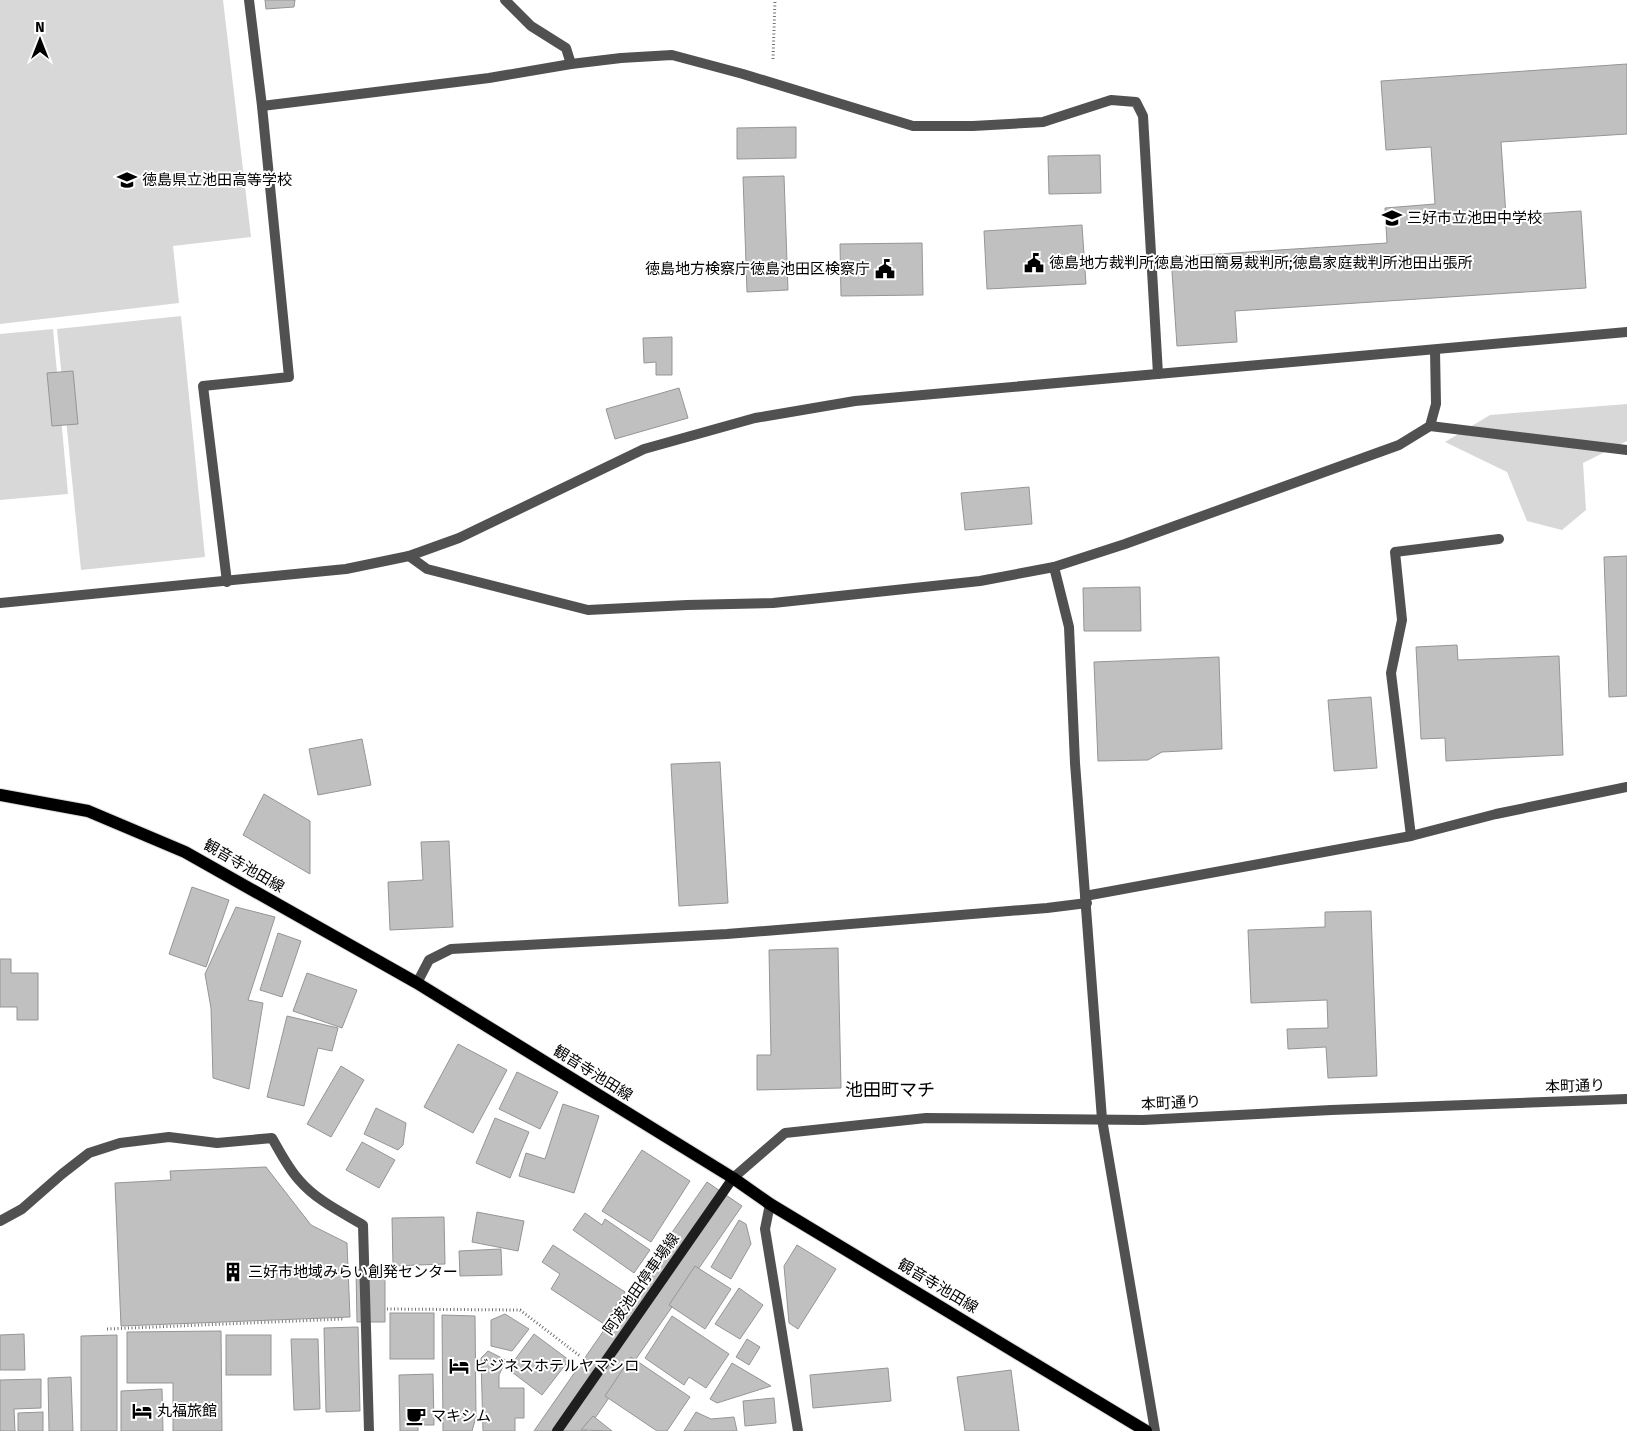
<svg xmlns="http://www.w3.org/2000/svg" width="1627" height="1431" font-family="'Fira Sans','Noto Sans JP',sans-serif">
<style>
.green{fill:#d8d8d8}
.building{fill:#c0c0c0;stroke:#959595}
.lines{fill:none;stroke-linecap:round;stroke-linejoin:round}
.primary-casing{stroke:#dbdbdb;stroke-width:14}
.path{stroke:#737373;stroke-width:3;stroke-dasharray:1 2.5;stroke-linecap:butt}
.service{stroke:#515151;stroke-width:10}
.minor{stroke:#515151;stroke-width:10}
.secondary{stroke:#1e1e1e;stroke-width:10}
.primary{stroke:#000;stroke-width:12}
.labels{text-anchor:middle;stroke-width:4;stroke-linejoin:round;paint-order:stroke}
.poi-label{font-size:15px;fill:#000;stroke:#fff;text-anchor:start}
.street-label{font-size:15px;fill:#000;stroke:#fff}
.quarter-label{font-size:18px;fill:#000;stroke:#fff}
</style>
<rect width="100%" height="100%" fill="#fff"/>
<!-- green -->
<g class="green">
<path d="M0,0H223L251,237L173,246L179,303L0,324Z"/>
<path d="M181,316L205,557L81,570L57,329Z"/>
<path d="M53,329L68,494L0,500V334Z"/>
<path d="M1627,404V441L1583,463L1586,510L1562,530L1527,521L1507,472L1445,442L1490,415Z"/>
</g>
<!-- building -->
<g class="building">
<path d="M265,0H295L294,7L266,9Z"/>
<path d="M1627,64V134L1501,142L1506,216L1581,211L1586,288L1235,311L1237,342L1177,346L1171,257L1387,243L1385,208L1435,204L1431,147L1386,150L1381,81Z"/>
<path d="M796,127V158L737,159V128Z"/>
<path d="M1100,155L1101,193L1049,194L1048,156Z"/>
<path d="M784,176L788,290L747,292L743,177Z"/>
<path d="M1082,225L1086,284L987,289L984,231Z"/>
<path d="M922,243L923,295L841,296L840,244Z"/>
<path d="M672,337V375H656V362L644,363L643,338Z"/>
<path d="M73,371L78,424L52,426L47,373Z"/>
<path d="M679,388L688,418L615,439L606,409Z"/>
<path d="M1029,487L1032,524L965,530L961,493Z"/>
<path d="M1627,556V696L1609,697L1604,557Z"/>
<path d="M1140,587L1141,631H1084L1083,588Z"/>
<path d="M1457,645L1458,660L1559,656L1563,755L1446,761L1445,738L1421,739L1416,647Z"/>
<path d="M1219,657L1222,749L1162,752L1148,760L1098,761L1094,662Z"/>
<path d="M1371,697L1377,768L1334,771L1328,700Z"/>
<path d="M362,739L371,785L318,795L309,749Z"/>
<path d="M720,762L728,903L679,906L671,764Z"/>
<path d="M264,794L310,821V874L243,835Z"/>
<path d="M449,841L453,927L390,930L388,882L423,880L421,842Z"/>
<path d="M192,887L229,900L206,967L169,954Z"/>
<path d="M236,907L275,917L248,1000L263,1003L249,1089L213,1078L211,1008L205,974Z"/>
<path d="M1371,911L1377,1076L1328,1078L1326,1047L1288,1049L1287,1029L1328,1028L1327,1000L1251,1003L1248,930L1325,927V912Z"/>
<path d="M278,933L301,941L282,997L260,990Z"/>
<path d="M838,948L841,1088L757,1090V1055H771L769,950Z"/>
<path d="M0,959H11V973H38V1020H17V1007H0Z"/>
<path d="M307,973L357,990L342,1028L293,1011Z"/>
<path d="M287,1016L338,1028L332,1051L318,1048L304,1106L267,1097Z"/>
<path d="M458,1044L507,1070L473,1133L424,1107Z"/>
<path d="M341,1066L364,1080L331,1137L307,1124Z"/>
<path d="M517,1072L558,1092L540,1129L499,1109Z"/>
<path d="M563,1104L599,1116L574,1193L519,1176L526,1153L545,1159Z"/>
<path d="M376,1108L406,1123L403,1145L398,1150L364,1134Z"/>
<path d="M495,1118L529,1132L510,1178L476,1163Z"/>
<path d="M362,1142L395,1160L379,1188L346,1170Z"/>
<path d="M642,1150L690,1181L651,1242L602,1211Z"/>
<path d="M266,1167L311,1225L347,1243L350,1317L121,1326L115,1183L171,1180L170,1171Z"/>
<path d="M707,1182L742,1206L586,1431H534Z"/>
<path d="M477,1212L524,1221L518,1251L472,1242Z"/>
<path d="M585,1213L602,1225L605,1219L650,1250L634,1273L573,1230Z"/>
<path d="M444,1217L445,1264L393,1266L392,1218Z"/>
<path d="M739,1220L746,1224L751,1244L731,1279L711,1267Z"/>
<path d="M553,1245L625,1292L604,1324L551,1289L560,1274L542,1262Z"/>
<path d="M797,1245L836,1269L798,1329L789,1323L784,1266Z"/>
<path d="M501,1249L502,1275L460,1276L459,1251Z"/>
<path d="M695,1266L731,1289L705,1329L669,1305Z"/>
<path d="M385,1269V1322H357L356,1270Z"/>
<path d="M739,1288L763,1305L740,1339L715,1324Z"/>
<rect x="390" y="1313" width="44" height="46"/>
<path d="M505,1314L529,1329L512,1351L491,1346V1320Z"/>
<path d="M442,1315L475,1316L476,1417L472,1431H443Z"/>
<path d="M672,1316L729,1354L706,1388L689,1377L684,1385L645,1358Z"/>
<path d="M358,1327L360,1411L326,1412L324,1328Z"/>
<path d="M221,1331L222,1431H173V1383H127V1332Z"/>
<path d="M24,1334L25,1370H0V1335Z"/>
<path d="M534,1334L569,1360L542,1395L508,1369Z"/>
<path d="M117,1335V1431H81V1336Z"/>
<rect x="226" y="1335" width="45" height="40"/>
<path d="M291,1339H318L320,1409L294,1410Z"/>
<path d="M747,1339L760,1347L749,1365L736,1357Z"/>
<path d="M488,1351L506,1360L499,1375V1388H524V1418H515V1431H483L481,1358Z"/>
<path d="M631,1357L690,1397L667,1431H657L605,1396Z"/>
<path d="M732,1363L771,1386L717,1403L710,1399Z"/>
<path d="M888,1368L891,1401L813,1408L810,1375Z"/>
<path d="M1011,1370L1019,1431H965L957,1377Z"/>
<path d="M433,1374L434,1425H418V1431H400L399,1375Z"/>
<path d="M71,1377L73,1431H49L48,1378Z"/>
<path d="M41,1379V1408L14,1409L15,1431H0V1380Z"/>
<path d="M162,1389L163,1431H121V1391Z"/>
<path d="M774,1398L776,1423L745,1426L743,1401Z"/>
<path d="M43,1412V1431H18V1413Z"/>
<path d="M696,1412L711,1419L734,1417L737,1431H684Z"/>
<path d="M593,1416L612,1431L581,1430Z"/>
</g>
<g class="lines">
<defs>
<path id="primary" d="M0,795L88,811L185,852L417,983L733,1178L770,1204L1146,1431"/>
</defs>
<!-- primary casing -->
<use href="#primary" class="primary-casing"/>
<!-- path -->
<g class="path">
<path d="M773,59L775,0"/>
<path d="M387,1309L520,1310L580,1356"/>
<path d="M107,1329L344,1319"/>
</g>
<!-- service -->
<path class="service" d="M1411,836L1391,673L1402,620L1395,552L1499,539"/>
<!-- minor -->
<g class="minor">
<path d="M505,0L531,26L566,48L571,64"/>
<path d="M262,106L489,78L571,64L621,58L672,55L743,74L913,126H973L1043,122L1111,100L1136,102L1143,116L1158,374"/>
<path d="M1430,426L1627,450"/>
<path d="M409,556L427,569L588,610L687,605L773,603L980,581L1054,567L1125,544L1399,445L1430,426L1436,404L1435,350"/>
<path d="M1054,567L1069,627L1075,763L1102,1119L1155,1431"/>
<path d="M227,582L203,386L289,377L262,106L249,0"/>
<path d="M0,603L346,569L409,556L459,538L644,449L755,418L855,401L1627,332"/>
<path d="M1085,896L1411,836L1496,814L1627,787"/>
<path d="M417,983L429,960L451,949L727,934L1047,908L1087,903"/>
<path d="M733,1178L785,1133L926,1118L1143,1120L1331,1110L1627,1099"/>
<path d="M770,1204L765,1229L798,1431"/>
<path d="M0,1221L22,1209L62,1174L89,1153L120,1143L169,1137L217,1143L272,1138C280,1152 288,1168 299,1180C316,1200 341,1212 363,1225L369,1431"/>
</g>
<!-- secondary -->
<path class="secondary" d="M557,1431L733,1178"/>
<!-- primary -->
<use href="#primary" class="primary"/>
</g>
<!-- icons -->
<defs>
<symbol id="school-bare" viewBox="-9 -9 18 18"><path d="M0-5L7-2L0 1L-7-2ZM-4 1L0 2.5L4 1V4Q0 6-4 4Z" fill="#000" stroke="#fff" stroke-width="2.5" paint-order="stroke"/></symbol>
<symbol id="civic-bare" viewBox="-9 -9 18 18"><path d="M-.6-6.5H3V-4.5H.6V-3L4-1V1h2V6H-6V1h2V-1L-.6-3ZM-1.2 2.5V6h2.4V2.5Z" fill="#000" stroke="#fff" stroke-width="2.5" paint-order="stroke"/></symbol>
<symbol id="building-bare" viewBox="-9 -9 18 18"><path d="M-4-6H4V6H1V3H-1V6H-4ZM-2.5-4.3h1.7v1.8h-1.7ZM.8-4.3h1.7v1.8H.8ZM-2.5-1h1.7V.8h-1.7ZM.8-1h1.7V.8H.8Z" fill="#000" stroke="#fff" stroke-width="2.5" paint-order="stroke"/></symbol>
<symbol id="hotel-bare" viewBox="-9 -9 18 18"><path d="M-6-4.5h1.5V1H6V5H4.5V3h-9V5H-6ZM-4 0a1.8 1.8 0 1 1 3.6 0ZM.5 0V-2.5h3Q6-2.5 6 0Z" fill="#000" stroke="#fff" stroke-width="2.5" paint-order="stroke"/></symbol>
<symbol id="cafe-bare" viewBox="-9 -9 18 18"><path d="M-5.5-4.5H6V0H3Q3 3.5 0 3.5H-2.5Q-5.5 3.5-5.5 0ZM3-3.2v2h1.7v-2ZM-6 4.5H4V6H-6Z" fill="#000" stroke="#fff" stroke-width="2.5" paint-order="stroke"/></symbol>
</defs>
<g fill-rule="evenodd">
<use href="#school-bare" x="113" y="166" width="28" height="28"/>
<use href="#school-bare" x="1378" y="204" width="28" height="28"/>
<use href="#civic-bare" x="1020" y="249" width="28" height="28"/>
<use href="#civic-bare" x="871" y="255" width="28" height="28"/>
<use href="#building-bare" x="219" y="1258" width="28" height="28"/>
<use href="#hotel-bare" x="445" y="1352" width="28" height="28"/>
<use href="#hotel-bare" x="128" y="1397" width="28" height="28"/>
<use href="#cafe-bare" x="402" y="1402" width="28" height="28"/>
</g>
<g class="labels">
<!-- poi labels -->
<g class="poi-label">
<text x="142" y="185">徳島県立池田高等学校</text>
<text x="1407" y="223">三好市立池田中学校</text>
<text x="1049" y="268">徳島地方裁判所徳島池田簡易裁判所;徳島家庭裁判所池田出張所</text>
<text x="870" y="274" text-anchor="end">徳島地方検察庁徳島池田区検察庁</text>
<text x="248" y="1277">三好市地域みらい創発センター</text>
<text x="474" y="1371">ビジネスホテルヤマシロ</text>
<text x="157" y="1416">丸福旅館</text>
<text x="431" y="1421">マキシム</text>
</g>
<!-- street labels -->
<g class="street-label">
<text transform="translate(244 866) rotate(30)" y="5">観音寺池田線</text>
<text transform="translate(593 1073) rotate(32)" y="5">観音寺池田線</text>
<text transform="translate(1575 1086) rotate(-2)" y="5">本町通り</text>
<text transform="translate(1171 1103) rotate(-3)" y="5">本町通り</text>
<text transform="translate(641 1284) rotate(-55)" y="5">阿波池田停車場線</text>
<text transform="translate(938 1286) rotate(31)" y="5">観音寺池田線</text>
</g>
<!-- quarter labels -->
<g class="quarter-label">
<text x="890" y="1096">池田町マチ</text>
</g>
</g>
<!-- north arrow -->
<g transform="translate(40 40)" stroke="#ffffff" stroke-width="4" paint-order="stroke">
<path d="M0-4L9 19L0 12L-9 19Z" fill="#000000"/>
<text y="-8" font-size="14" font-weight="bold" text-anchor="middle" fill="#000000">N</text>
</g>
</svg>
